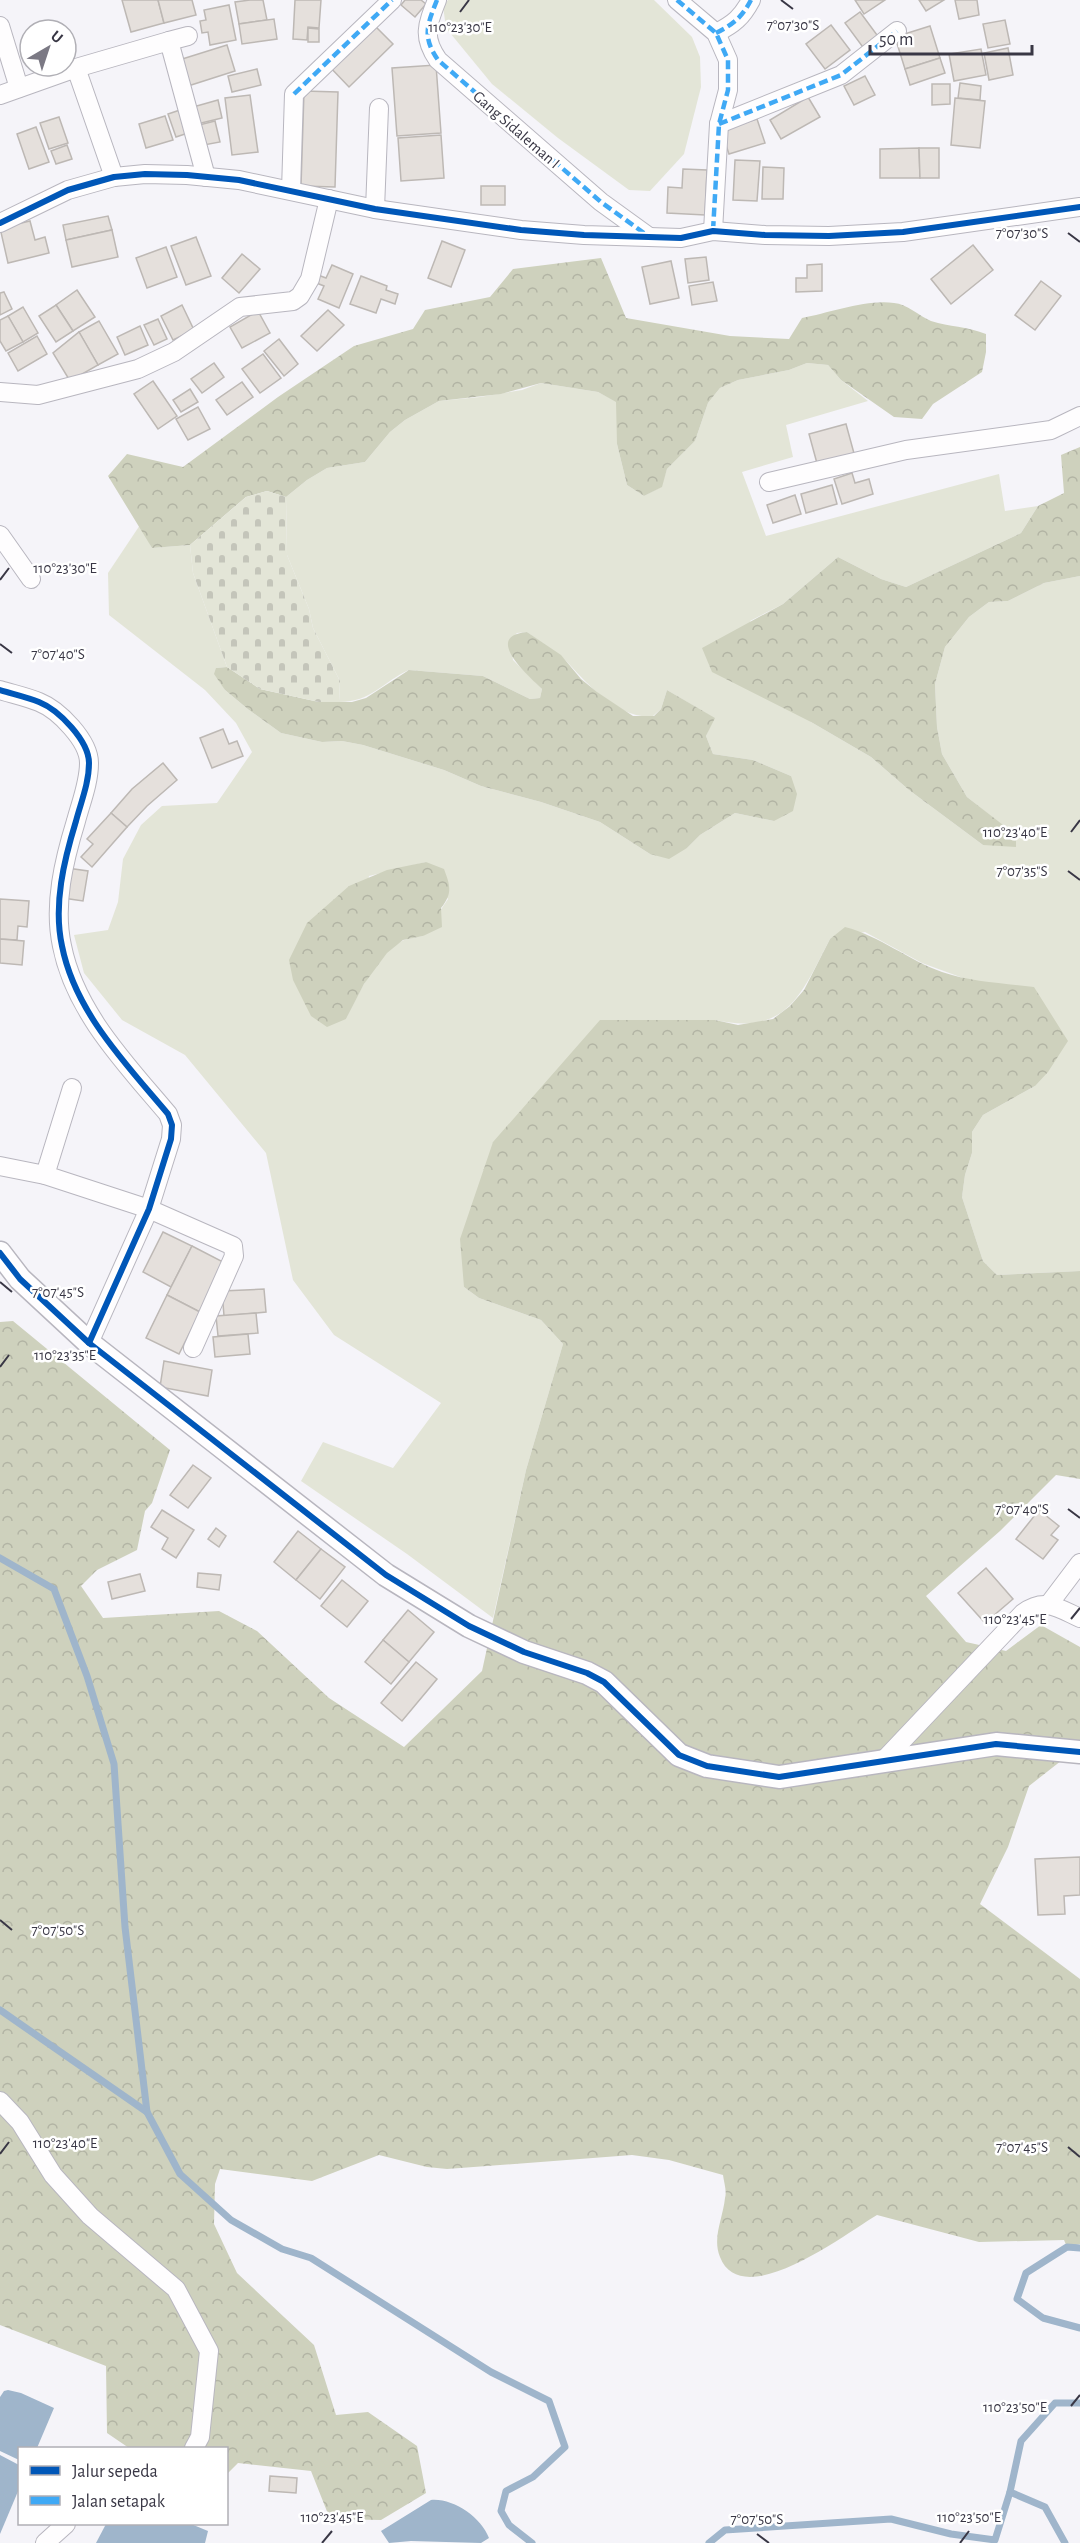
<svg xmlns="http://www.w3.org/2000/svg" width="1080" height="2543" font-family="'Alegreya Sans',sans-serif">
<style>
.grass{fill:#e3e5d7;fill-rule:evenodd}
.forest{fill:url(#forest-crowns)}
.cemetery{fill:url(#cemetery-stones)}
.water{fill:#9fb5cb}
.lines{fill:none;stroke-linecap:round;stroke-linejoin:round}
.stream{stroke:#9fb5cb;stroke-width:7}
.building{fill:#e5e0dc;stroke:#bdb8b4;stroke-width:1.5}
.minor-casing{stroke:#b8b6bf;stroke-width:20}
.tertiary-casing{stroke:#b8b6bf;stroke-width:25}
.minor{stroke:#fefdfe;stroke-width:18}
.tertiary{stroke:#fefdfe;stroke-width:22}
.quiet{stroke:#3fa9f5;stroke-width:4.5;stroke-dasharray:9 4.5;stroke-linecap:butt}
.cycleway-casing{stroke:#fff;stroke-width:10}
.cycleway{stroke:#0057b8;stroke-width:6}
.ticks{fill:none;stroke:#393745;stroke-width:2}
.labels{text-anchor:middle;stroke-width:5;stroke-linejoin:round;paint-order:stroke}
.street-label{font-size:16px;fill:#393745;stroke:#fff}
.ticks-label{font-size:15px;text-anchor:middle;fill:#393745;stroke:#fff;stroke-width:5;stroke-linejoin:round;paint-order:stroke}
</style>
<defs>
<pattern id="forest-crowns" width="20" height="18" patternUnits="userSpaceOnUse" patternTransform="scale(1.5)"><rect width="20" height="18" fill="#ced1bd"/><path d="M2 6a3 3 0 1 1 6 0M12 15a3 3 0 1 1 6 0" fill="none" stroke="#b2b4a4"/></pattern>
<pattern id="cemetery-stones" width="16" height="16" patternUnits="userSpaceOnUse" patternTransform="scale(1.5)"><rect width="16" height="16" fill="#e3e5d7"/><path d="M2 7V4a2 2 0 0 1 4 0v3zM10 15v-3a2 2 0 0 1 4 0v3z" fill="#c4c5ba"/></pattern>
</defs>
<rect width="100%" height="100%" fill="#f5f4f9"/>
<!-- grass -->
<g class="grass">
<path d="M448,0H654L692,37L700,57L701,87L684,154L650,191L629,190L558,138L492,84L446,28L443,6Z"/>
<path d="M807,363L828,365L841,380L868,401L786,425L793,457L742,472L766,536L999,474L1005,511L1038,506L1021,533L906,587L881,579L838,557L783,604L750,621L811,722L871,757L909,790L983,845L1016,836L967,797L942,754L937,727L935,684L945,647L969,617L989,602L1008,601L1044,583L1080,576V1271L997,1275L983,1261L962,1197L965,1175L972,1153V1132L983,1115L1035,1086L963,978L922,963L865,932L830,939C801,994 788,1036 715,1020L464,1287L479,1298L541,1320L563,1344L526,1470L493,1618L407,1554L301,1481L323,1442L393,1468L441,1403L334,1335L293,1280L266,1153L185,1055L122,1020L84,973L74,935L108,930L118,902L123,859L141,825L162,806L217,803L252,752L236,723L205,690L109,615L108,573L140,525L152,548L190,545L193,573L227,667L216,668L225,690L249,710L281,733L322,742L342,741L363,745L444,770L481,786L541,802L600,822L650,854L687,848L700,835L735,813L774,821L791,776L753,760L713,754L706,736L714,718L667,690L661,709L653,716C620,720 589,686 569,664C558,652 540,642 527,632L517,633L510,640L513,660L542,689L540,698L530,699L483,676L409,670C382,682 372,702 339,702L340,681L313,628L309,609L287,555L286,497L307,480L327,468L365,462L390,432L405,420L439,401L480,397L522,390L541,383L598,392L617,402V444L627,485L644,496L661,487L667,469L695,441L708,403L720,388L738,380L789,370ZM426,862L448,899L423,936C417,937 410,938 404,940C378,951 358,995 346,1019L369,876Z"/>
</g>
<!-- forest -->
<g class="forest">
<path d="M601,258L626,318L730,336L789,339L802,318C829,313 867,299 894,303C907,304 919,316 931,321C950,327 966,326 986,334V352L982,372L933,404L922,419L894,417L841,380L828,365L807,363L789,370L738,380L720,388L708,403L695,441L667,469L662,487L644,496L627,485L617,444L616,402L598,392L541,383L501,394L439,401L405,420L390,432L365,462L327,468L307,480L286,497L267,491L246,497L190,545L152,548L108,476L127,454L183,467L278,397L354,346L413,329L425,310L490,297L513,269Z"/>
<path d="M1080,447V576L1044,583L1008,601L989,602L969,617L945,647L935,684L937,727L942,754L967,797L1016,835V847L983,845L909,790L871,757L811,722L712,672L702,648L783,604L838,557L881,579L906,587L1021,533L1038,506L1064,493L1061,455Z"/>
<path d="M527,632L561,655L581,679L597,692L633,716H654L661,709L667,690L715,718L706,736L713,754L753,760L791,776L797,794L793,811L774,821L735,813L700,835L687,848L669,859L650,854L600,822L541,802L481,786L444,770L363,745L342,741L322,742L281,733L249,710L225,690L214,674L216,668L227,667L260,689L319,702H352L366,698L409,670L483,676L530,699L540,698L542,689C529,676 482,636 527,632Z"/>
<path d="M426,862L444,869C450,885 453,893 441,908L442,927L423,936L403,940L387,953L364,984L346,1019L327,1027L311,1016L293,980L289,960L307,923L349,886L387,870Z"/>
<path d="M845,927C880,936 908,960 942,972C971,982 1003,983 1034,987L1068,1041L1048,1072L1035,1086L983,1115L972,1132V1153L965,1175L962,1197L983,1261L997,1275L1080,1271V1479L1056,1475L1000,1531L926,1596L966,1642L1006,1651L1041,1625L1080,1647V1746L1029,1786L1008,1847L980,1904L1080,1979V2244L1067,2247L1064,2240L979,2242L877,2215C848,2232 742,2314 720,2257C712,2238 723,2218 725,2198C727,2191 724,2183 723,2175L669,2160L632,2155L447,2169L427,2167L379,2155L312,2181L220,2169L215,2184L214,2224L237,2273L314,2345L336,2415L368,2412L417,2446L426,2493L381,2520L330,2519L311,2471L238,2463L227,2474L226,2448H129L107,2433L106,2366L0,2325V1322L13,1321L170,1450L152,1503L145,1511L137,1550L97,1570L81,1586L103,1618L219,1611L257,1631L329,1698L404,1747L482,1671L526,1470L563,1344L541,1320L479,1298L464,1287L460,1239L493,1142L600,1020H715L738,1025L773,1019L790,1006L804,990L830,939Z"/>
</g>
<!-- cemetery -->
<path class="cemetery" d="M267,491L286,497L287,555L309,609L313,628L340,681L339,702H319L260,689L227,667L193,573L190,545L246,497Z"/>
<!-- water -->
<g class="water">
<path d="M8,2390L21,2393L54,2408L37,2448H20L19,2460L0,2451V2397L4,2391Z"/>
<path d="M0,2455L19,2465V2489L0,2534Z"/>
<path d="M431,2500C453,2498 481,2517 489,2538L481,2543L411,2541L389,2543L381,2531Z"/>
<path d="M106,2524H191L208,2531L205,2543H96Z"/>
</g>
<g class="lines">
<!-- stream -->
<g class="stream">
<path d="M0,1558L54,1589L87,1676L114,1764L125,1927L147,2112"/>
<path d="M0,2010L147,2112L180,2174L231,2220L282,2249L311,2258L491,2372L549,2401L565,2447L533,2477L506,2491L501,2511L509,2525L532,2543"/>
<path d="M1080,2248L1067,2247L1026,2273L1017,2299L1043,2318L1080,2328"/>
<path d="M709,2543L725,2530L891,2519L951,2534L995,2540L1010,2492"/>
<path d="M1065,2543L1045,2507L1010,2492L1021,2441L1055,2403H1080"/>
</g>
</g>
<!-- building -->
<g class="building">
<path d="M122,0H158L164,23L131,32Z"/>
<path d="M158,0H192L196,15L164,23Z"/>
<path d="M250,0H263L267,20L239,24L235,2Z"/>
<path d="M295,0H321L319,28L308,27L307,40L293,39Z"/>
<path d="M405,0H421L426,4L415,17L401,5Z"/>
<path d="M855,0H885L864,14Z"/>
<path d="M919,0H944L926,11Z"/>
<path d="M955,0H977L979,15L959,19Z"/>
<path d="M229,5L236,40L210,45L208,32L202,33L200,21L206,20L204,10Z"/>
<path d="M860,12L880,39L865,50L845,23Z"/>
<path d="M274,19L277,39L242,44L239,24Z"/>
<path d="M1005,20L1010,44L988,48L983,24Z"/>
<path d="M371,22L393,44L349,87L328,65Z"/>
<path d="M831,25L850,50L825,69L806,44Z"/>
<path d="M930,26L940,58L905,69L895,37Z"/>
<path d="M308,28L319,29V42H308Z"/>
<path d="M227,45L235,71L188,86L179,60Z"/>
<path d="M1008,48L1013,75L989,80L984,53Z"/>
<path d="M981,49L986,75L954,81L949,54Z"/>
<path d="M940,58L945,73L910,85L905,69Z"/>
<path d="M436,65L441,133L397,136L392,68Z"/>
<path d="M257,69L261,85L232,92L228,76Z"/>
<path d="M865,76L875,95L854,105L844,86Z"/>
<path d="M960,83L981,86L980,100L958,98Z"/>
<path d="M932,84H950V104L932,105Z"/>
<path d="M304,91L338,92L335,187L301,186Z"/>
<path d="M250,95L258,152L232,155L225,98Z"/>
<path d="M808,97L820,117L781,139L770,120Z"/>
<path d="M955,98L985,101L980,148L951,145Z"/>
<path d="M218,100L222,118L197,124L193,107Z"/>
<path d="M180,110L188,133L176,137L168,114Z"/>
<path d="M165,116L173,140L146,148L139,124Z"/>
<path d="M59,117L68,143L49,149L40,123Z"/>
<path d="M757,119L765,143L729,154L721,130Z"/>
<path d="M215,121L220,142L204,145L199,125Z"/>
<path d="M36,127L49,162L29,169L17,134Z"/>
<path d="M441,135L444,178L401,181L398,138Z"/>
<path d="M67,145L72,159L56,164L51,151Z"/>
<path d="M919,148L920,178H880V149Z"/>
<path d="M919,148H939V178H920Z"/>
<path d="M735,160L760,161L757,201L733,200Z"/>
<path d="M763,167L784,168L783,199H762Z"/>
<path d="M683,169L707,170L705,215L667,213L668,187L682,188Z"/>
<rect x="481" y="186" width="24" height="19"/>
<path d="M108,216L112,230L66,240L63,225Z"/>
<path d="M30,221L35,240L45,237L49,253L8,263L0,228Z"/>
<path d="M112,230L118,257L72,267L66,240Z"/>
<path d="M196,237L211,276L186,285L171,246Z"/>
<path d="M442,241L465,250L451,287L428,278Z"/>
<path d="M973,245L993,270L951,304L931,279Z"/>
<path d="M166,247L177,277L147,288L136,258Z"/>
<path d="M242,254L260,269L239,293L222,278Z"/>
<path d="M706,257L709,280L688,283L685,259Z"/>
<path d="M671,261L679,298L650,304L642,267Z"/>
<path d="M822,264V291L796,292V278H807V265Z"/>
<path d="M332,265L353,274L339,308L318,299L324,286L314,282L318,275L326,278Z"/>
<path d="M361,276L387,286L386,290L398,294L395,304L381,299L376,313L350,304Z"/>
<path d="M1041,281L1061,296L1035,330L1015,315Z"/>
<path d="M713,282L717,301L692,305L689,286Z"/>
<path d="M77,290L95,317L73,331L56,305Z"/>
<path d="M4,292L12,309L0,315V293Z"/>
<path d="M56,305L73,331L56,342L39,316Z"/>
<path d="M182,305L194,330L173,340L161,316Z"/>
<path d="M23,307L38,333L23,342L8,316Z"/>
<path d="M328,310L344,325L317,351L301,336Z"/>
<path d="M258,311L270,333L242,348L230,327Z"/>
<path d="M8,316L23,342L6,351L0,341V320Z"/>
<path d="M158,319L167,339L154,345L144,325Z"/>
<path d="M99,321L118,354L98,365L79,332Z"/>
<path d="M140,326L148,345L125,355L117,337Z"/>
<path d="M79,332L98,365L70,381L53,353Z"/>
<path d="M37,336L47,354L18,371L8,353Z"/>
<path d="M279,339L298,364L284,376L264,351Z"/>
<path d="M263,354L281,378L260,393L242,369Z"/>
<path d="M214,363L224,377L202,393L191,379Z"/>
<path d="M153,381L177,416L158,429L134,394Z"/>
<path d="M242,382L253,397L227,415L216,400Z"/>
<path d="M190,389L198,402L181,412L173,400Z"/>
<path d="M198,407L210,429L188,440L176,419Z"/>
<path d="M846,424L855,457L818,467L809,434Z"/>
<path d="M852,473L855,483L869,479L873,494L842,504L834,479Z"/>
<path d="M832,485L837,504L806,513L801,494Z"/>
<path d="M795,495L801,514L773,523L767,505Z"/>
<path d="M223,729L229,744L237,741L243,756L212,768L200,738Z"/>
<path d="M163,763L177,780L147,806L127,827L111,813L132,789Z"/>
<path d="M111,813L127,827L92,867L81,857L93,844L87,839Z"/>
<path d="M67,868L88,871L83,901L63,898Z"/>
<path d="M0,899L29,901L27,927L18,926L17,940L0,939Z"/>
<path d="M0,939L24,941L22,965L0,963Z"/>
<path d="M163,1232L192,1246L171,1287L143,1272Z"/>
<path d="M192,1246L225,1263L200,1312L167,1295Z"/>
<path d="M264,1289L266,1312L224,1316L222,1291Z"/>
<path d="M167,1295L200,1312L179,1354L146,1338Z"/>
<path d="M256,1313L258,1333L218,1336L216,1316Z"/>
<path d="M248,1334L250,1354L215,1357L213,1337Z"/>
<path d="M164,1361L212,1370L208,1396L160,1387Z"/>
<path d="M193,1465L211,1478L188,1508L170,1495Z"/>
<path d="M162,1510L194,1530L176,1558L162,1549L168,1538L151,1527Z"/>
<path d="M1039,1510L1059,1526L1051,1535L1058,1540L1043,1559L1016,1539Z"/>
<path d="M216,1528L226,1536L219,1547L208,1539Z"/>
<path d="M298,1531L321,1549L296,1580L274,1562Z"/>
<path d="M321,1549L345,1567L320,1599L296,1580Z"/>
<path d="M986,1568L1013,1599L985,1623L958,1593Z"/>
<path d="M198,1573L221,1575L219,1590L197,1587Z"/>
<path d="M140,1574L145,1591L112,1599L108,1582Z"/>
<path d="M342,1580L368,1601L347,1627L321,1606Z"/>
<path d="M408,1610L434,1632L409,1662L383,1640Z"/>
<path d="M383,1640L409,1662L391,1684L365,1662Z"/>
<path d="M416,1662L437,1679L402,1721L381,1703Z"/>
<path d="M1080,1857V1895L1064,1896L1065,1914L1038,1915L1035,1859Z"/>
<path d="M270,2476L297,2478L296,2493L269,2491Z"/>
</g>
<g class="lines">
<defs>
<g id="minor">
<path d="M437,0C427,25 422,37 438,60L601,202L648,236"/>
<path d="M677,0L716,33L728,60V90L719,124L713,231"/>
<path d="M0,26L19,88"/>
<path d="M716,33C734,24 742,17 751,0"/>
<path d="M169,41L188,36"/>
<path d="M76,68L169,41L206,177"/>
<path d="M0,95L76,68L114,177"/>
<path d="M719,124L841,75L897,31"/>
<path d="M291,190L294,94L392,0"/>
<path d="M375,209L379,108"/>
<path d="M0,223L68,190L114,177L145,174L187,175L239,180L375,209L521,230L584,235L681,238L713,231L765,235L829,236L903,232L1080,207"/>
<path d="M0,392L38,395L138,369L174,352L240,307L293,301L300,296L310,279L329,199"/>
<path d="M769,482L906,450L1051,430L1080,416"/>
<path d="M0,535L31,579"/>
<path d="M0,690C13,694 27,697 39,702C59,710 89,741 89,763C89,783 81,802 76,821C64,860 53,905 62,946C75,1012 126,1064 168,1114L172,1125L171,1139L149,1209L89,1343"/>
<path d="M0,1166L45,1175L149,1209L233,1246L234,1256L193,1348"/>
<path d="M45,1175L72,1088"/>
<path d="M1049,1604L1080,1563"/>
<path d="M882,1762L1023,1613C1045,1597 1058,1608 1080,1618"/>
<path d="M0,2101L20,2122L53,2175L90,2216L176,2289L209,2351L200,2437L194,2448"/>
<path d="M45,2543L66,2524"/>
</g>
<path id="tertiary" d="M0,1253L20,1279L89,1343L386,1575L469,1626L524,1652L587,1673L604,1682L679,1755L707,1766L779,1777L996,1744L1080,1752"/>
</defs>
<!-- minor casing -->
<use href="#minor" class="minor-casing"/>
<!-- tertiary casing -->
<use href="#tertiary" class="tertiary-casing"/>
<!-- minor -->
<use href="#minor" class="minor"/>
<!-- tertiary -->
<use href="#tertiary" class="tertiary"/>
<!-- quiet -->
<g class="quiet">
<path d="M437,0C427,25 422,37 438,60L601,202L648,236"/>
<path d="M677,0L716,33L728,60V90L719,124L713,231"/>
<path d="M716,33C734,24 742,17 751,0"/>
<path d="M294,94L392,0"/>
<path d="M719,124L841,75L897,31"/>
</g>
<defs>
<g id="cycleway">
<path d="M0,223L68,190L114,177L145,174L187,175L239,180L375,209L521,230L584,235L681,238L713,231L765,235L829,236L903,232L1080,207"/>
<path d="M0,690C13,694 27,697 39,702C59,710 89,741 89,763C89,783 81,802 76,821C64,860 53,905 62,946C75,1012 126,1064 168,1114L172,1125L171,1139L149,1209L89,1343"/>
<path d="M0,1253L20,1279L89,1343L386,1575L469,1626L524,1652L587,1673L604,1682L679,1755L707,1766L779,1777L996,1744L1080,1752"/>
</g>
</defs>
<!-- cycleway casing -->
<use href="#cycleway" class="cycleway-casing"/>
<!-- cycleway -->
<use href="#cycleway" class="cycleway"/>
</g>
<!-- ticks -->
<path class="ticks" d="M781,0L793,9M460,12L469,0M1068,233L1080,242M0,580L9,568M0,644L12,653M1071,832L1080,820M1068,871L1080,880M0,1282L12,1292M0,1367L9,1355M1068,1509L1080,1518M1071,1619L1080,1608M0,1920L12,1930M1068,2147L1080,2157M0,2154L9,2142M1071,2406L1080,2395M757,2534L769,2543M322,2543L332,2531M960,2543L969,2531"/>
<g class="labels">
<!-- street labels -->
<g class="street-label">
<text transform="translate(517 129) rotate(41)" y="6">Gang Sidaleman I</text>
</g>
</g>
<g class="ticks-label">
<text x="793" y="30">7°07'30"S</text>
<text x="460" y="32">110°23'30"E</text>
<text x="1022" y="238">7°07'30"S</text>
<text x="65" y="573">110°23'30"E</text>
<text x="58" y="659">7°07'40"S</text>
<text x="1015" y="837">110°23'40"E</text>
<text x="1022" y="876">7°07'35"S</text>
<text x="58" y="1297">7°07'45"S</text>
<text x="65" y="1360">110°23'35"E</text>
<text x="1022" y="1514">7°07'40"S</text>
<text x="1015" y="1624">110°23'45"E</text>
<text x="58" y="1935">7°07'50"S</text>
<text x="65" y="2148">110°23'40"E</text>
<text x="1022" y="2152">7°07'45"S</text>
<text x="1015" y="2412">110°23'50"E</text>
<text x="332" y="2522">110°23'45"E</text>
<text x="969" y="2522">110°23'50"E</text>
<text x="757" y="2524">7°07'50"S</text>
</g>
<!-- legend -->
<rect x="18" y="2447" width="210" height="78" fill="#ffffff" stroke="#b0afb5" stroke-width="1.5"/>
<rect x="30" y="2466" width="30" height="9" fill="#0057b8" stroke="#b0afb5" stroke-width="1.5"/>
<text x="72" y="2477" font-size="18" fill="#393745">Jalur sepeda</text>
<rect x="30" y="2496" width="30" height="9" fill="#3fa9f5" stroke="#b0afb5" stroke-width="1.5"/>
<text x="72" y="2507" font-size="18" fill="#393745">Jalan setapak</text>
<!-- north arrow -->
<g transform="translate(48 48) rotate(39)"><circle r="28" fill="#ffffff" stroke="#b0afb5" stroke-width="1.5"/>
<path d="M0-4.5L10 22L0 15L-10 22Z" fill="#7b7984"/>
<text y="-9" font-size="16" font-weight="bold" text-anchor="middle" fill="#393745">U</text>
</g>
<!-- scale -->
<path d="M870 45v9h162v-9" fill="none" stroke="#393745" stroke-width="3"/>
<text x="879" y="45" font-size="18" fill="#393745" stroke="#ffffff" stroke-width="4.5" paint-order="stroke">50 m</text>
</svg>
